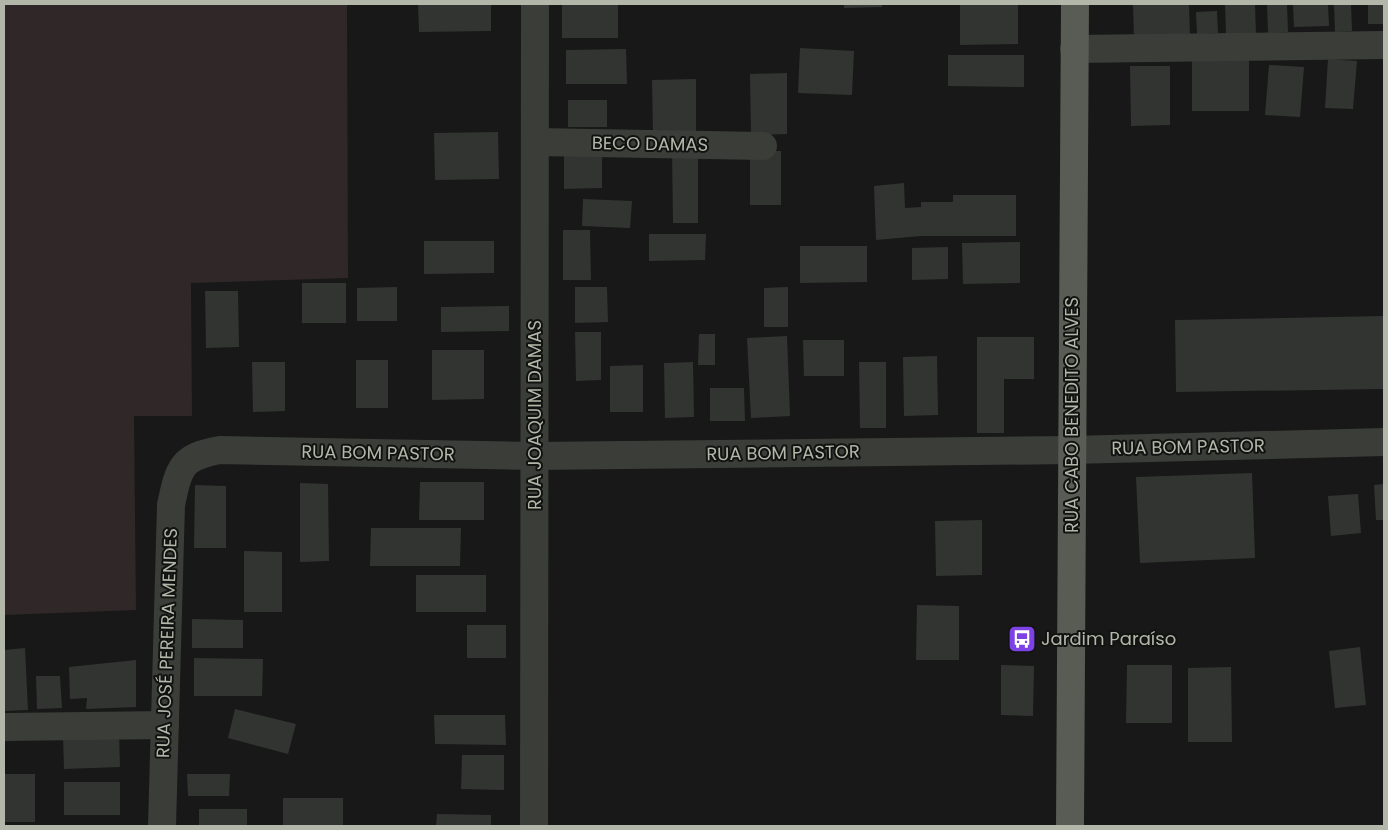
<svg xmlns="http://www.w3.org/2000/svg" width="1388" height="830" font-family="Poppins,sans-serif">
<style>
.green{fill:#302729}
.building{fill:#323432}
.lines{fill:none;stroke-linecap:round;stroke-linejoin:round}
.minor{stroke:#3a3d38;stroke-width:28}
.major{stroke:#585c54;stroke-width:28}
.labels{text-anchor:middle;stroke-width:4;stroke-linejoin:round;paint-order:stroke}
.street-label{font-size:18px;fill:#b2b7aa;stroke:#121311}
.poi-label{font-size:18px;fill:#b2b7aa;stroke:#121311;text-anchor:start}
</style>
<rect width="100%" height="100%" fill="#171817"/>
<!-- green -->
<path class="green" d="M4,4H347L348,278L191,283L192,416H134L136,610L4,615Z"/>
<!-- building -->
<g class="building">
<path d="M418,4H491V31L419,32Z"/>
<rect x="562" y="4" width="56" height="34"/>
<path d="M844,4H882V7L844,8Z"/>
<path d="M960,4H1018V44L960,45Z"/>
<path d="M1133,4H1189L1190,37L1134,38Z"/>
<path d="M1225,4H1255L1256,35H1226Z"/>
<path d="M1267,4H1287L1288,32L1268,33Z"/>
<path d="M1293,4H1328L1329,26L1294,27Z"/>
<path d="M1334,4H1351L1352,31L1335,32Z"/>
<rect x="1368" y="4" width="16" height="20"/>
<path d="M1217,11L1218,33L1197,34L1196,12Z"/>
<path d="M800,48L854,51L852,95L798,93Z"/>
<path d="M626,49L627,84H566V50Z"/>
<path d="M948,55H1024V87L948,86Z"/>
<rect x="1192" y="59" width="57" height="52"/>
<path d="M1328,59L1357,61L1353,109L1325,108Z"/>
<path d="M1269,65L1304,67L1300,117L1265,115Z"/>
<path d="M1130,66H1170V125L1131,126Z"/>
<path d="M787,73V134L751,135L750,74Z"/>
<path d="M696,79V134H653L652,80Z"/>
<rect x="568" y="100" width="39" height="27"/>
<path d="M498,132L499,179L435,180L434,133Z"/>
<path d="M564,146H602V188L564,189Z"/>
<path d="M672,150H698V223H673Z"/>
<rect x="750" y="151" width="31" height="54"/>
<path d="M904,183L905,208L921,207V202H953V195H1016V236H921L876,240L874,186Z"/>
<path d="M583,199L632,201L630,228L582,226Z"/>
<path d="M563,230H590L591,280H563Z"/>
<path d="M649,234H706L705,260L649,261Z"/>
<path d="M424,241H494V273L424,274Z"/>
<path d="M1020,242V283L963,284L962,243Z"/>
<path d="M800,246H867V282L800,283Z"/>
<path d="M948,247V279L912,280V248Z"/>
<rect x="302" y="283" width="44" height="40"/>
<path d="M397,287V321H357V288Z"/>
<path d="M575,287H607L608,322L575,323Z"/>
<path d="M788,287V327H764V288Z"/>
<path d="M205,291H238L239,347L206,348Z"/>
<path d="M509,306V331L441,332V307Z"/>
<path d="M1384,316V389L1176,392L1175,320Z"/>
<path d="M575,332H601V380L576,381Z"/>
<path d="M699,334H715V365H698Z"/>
<path d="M787,336L790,416L751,418L747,338Z"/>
<path d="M977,337H1034V379H1004V433H977Z"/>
<path d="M803,340H844V376H804Z"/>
<path d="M432,350H484V399L432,400Z"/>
<path d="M937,356L938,415L904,416L903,357Z"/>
<rect x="356" y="360" width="32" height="48"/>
<path d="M252,362H285V411L253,412Z"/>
<path d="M693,362L694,417L665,418L664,363Z"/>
<path d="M859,362H886V428H860Z"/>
<path d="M643,365V412H610V366Z"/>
<path d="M710,388H744L745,421H710Z"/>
<path d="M1252,473L1255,558L1140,563L1136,477Z"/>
<path d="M420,482H484V520H419Z"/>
<path d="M300,483L328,484L329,561L300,562Z"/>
<path d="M1384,484V520H1376L1374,485Z"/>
<path d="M195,485L226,486V548H194Z"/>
<path d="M1358,494L1361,533L1331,536L1328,496Z"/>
<path d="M982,520V575L936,576L935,521Z"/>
<path d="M371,528H461L460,566H370Z"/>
<path d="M244,551L282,552V612H244Z"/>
<rect x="416" y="575" width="70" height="37"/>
<path d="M917,605L959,606V660H916Z"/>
<path d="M192,619L243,620V648H192Z"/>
<rect x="467" y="625" width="39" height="33"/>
<path d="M1360,647L1366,705L1335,708L1329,651Z"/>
<path d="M25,648L28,710L4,711V650Z"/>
<path d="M194,658L263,659L262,696H194Z"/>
<path d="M136,660V707L86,709L87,698L70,699L69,667Z"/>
<path d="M1001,665L1034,666L1033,716L1001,715Z"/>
<path d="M1127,665H1172V723H1126Z"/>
<path d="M1231,667L1232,742H1188V668Z"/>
<path d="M36,676H60L62,708L37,709Z"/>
<path d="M235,709L296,724L288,754L228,738Z"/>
<path d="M434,715H505L506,745L435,744Z"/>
<path d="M119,733L120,767L64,769L63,735Z"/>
<path d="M462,755H504V790L461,789Z"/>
<rect x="4" y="774" width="31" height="48"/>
<path d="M187,774H230L229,796H188Z"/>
<rect x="64" y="782" width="56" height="33"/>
<rect x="283" y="798" width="60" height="28"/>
<rect x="199" y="809" width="48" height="17"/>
<path d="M437,814L491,815V826H436Z"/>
</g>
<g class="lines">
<!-- minor -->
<g class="minor">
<path d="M1074,49L1384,45"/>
<path d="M536,142L763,146"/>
<path d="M4,727L165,725"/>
<path d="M162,826L171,505C179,467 181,457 220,450L534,456L1072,450L1384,442"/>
<path d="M534,826L535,4"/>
</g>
<!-- major -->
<path class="major" d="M1070,826L1075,4"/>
</g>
<!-- icons -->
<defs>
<symbol id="bus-square" viewBox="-11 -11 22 22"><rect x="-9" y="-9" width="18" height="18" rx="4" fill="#7d42e5" stroke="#121311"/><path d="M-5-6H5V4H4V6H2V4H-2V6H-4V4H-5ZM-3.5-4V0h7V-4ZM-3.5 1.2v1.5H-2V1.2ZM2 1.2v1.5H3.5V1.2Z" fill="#fff"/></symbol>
</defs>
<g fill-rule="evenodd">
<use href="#bus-square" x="1006" y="623" width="32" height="32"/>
</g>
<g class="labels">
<!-- street labels -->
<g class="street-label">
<text transform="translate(650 144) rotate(1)" y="6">BECO DAMAS</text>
<text transform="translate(535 415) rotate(-90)" y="6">RUA JOAQUIM DAMAS</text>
<text transform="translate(1072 415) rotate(-90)" y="6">RUA CABO BENEDITO ALVES</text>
<text transform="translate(1188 447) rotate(-1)" y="6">RUA BOM PASTOR</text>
<text transform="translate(378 453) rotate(1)" y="6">RUA BOM PASTOR</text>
<text transform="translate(783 453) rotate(-1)" y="6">RUA BOM PASTOR</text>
<text transform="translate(167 643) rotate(-88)" y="6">RUA JOSÉ PEREIRA MENDES</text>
</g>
<!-- poi labels -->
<g class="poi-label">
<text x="1041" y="645">Jardim Paraíso</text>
</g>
</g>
<!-- border -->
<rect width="1388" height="830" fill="none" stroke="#b2b7aa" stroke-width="10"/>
</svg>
